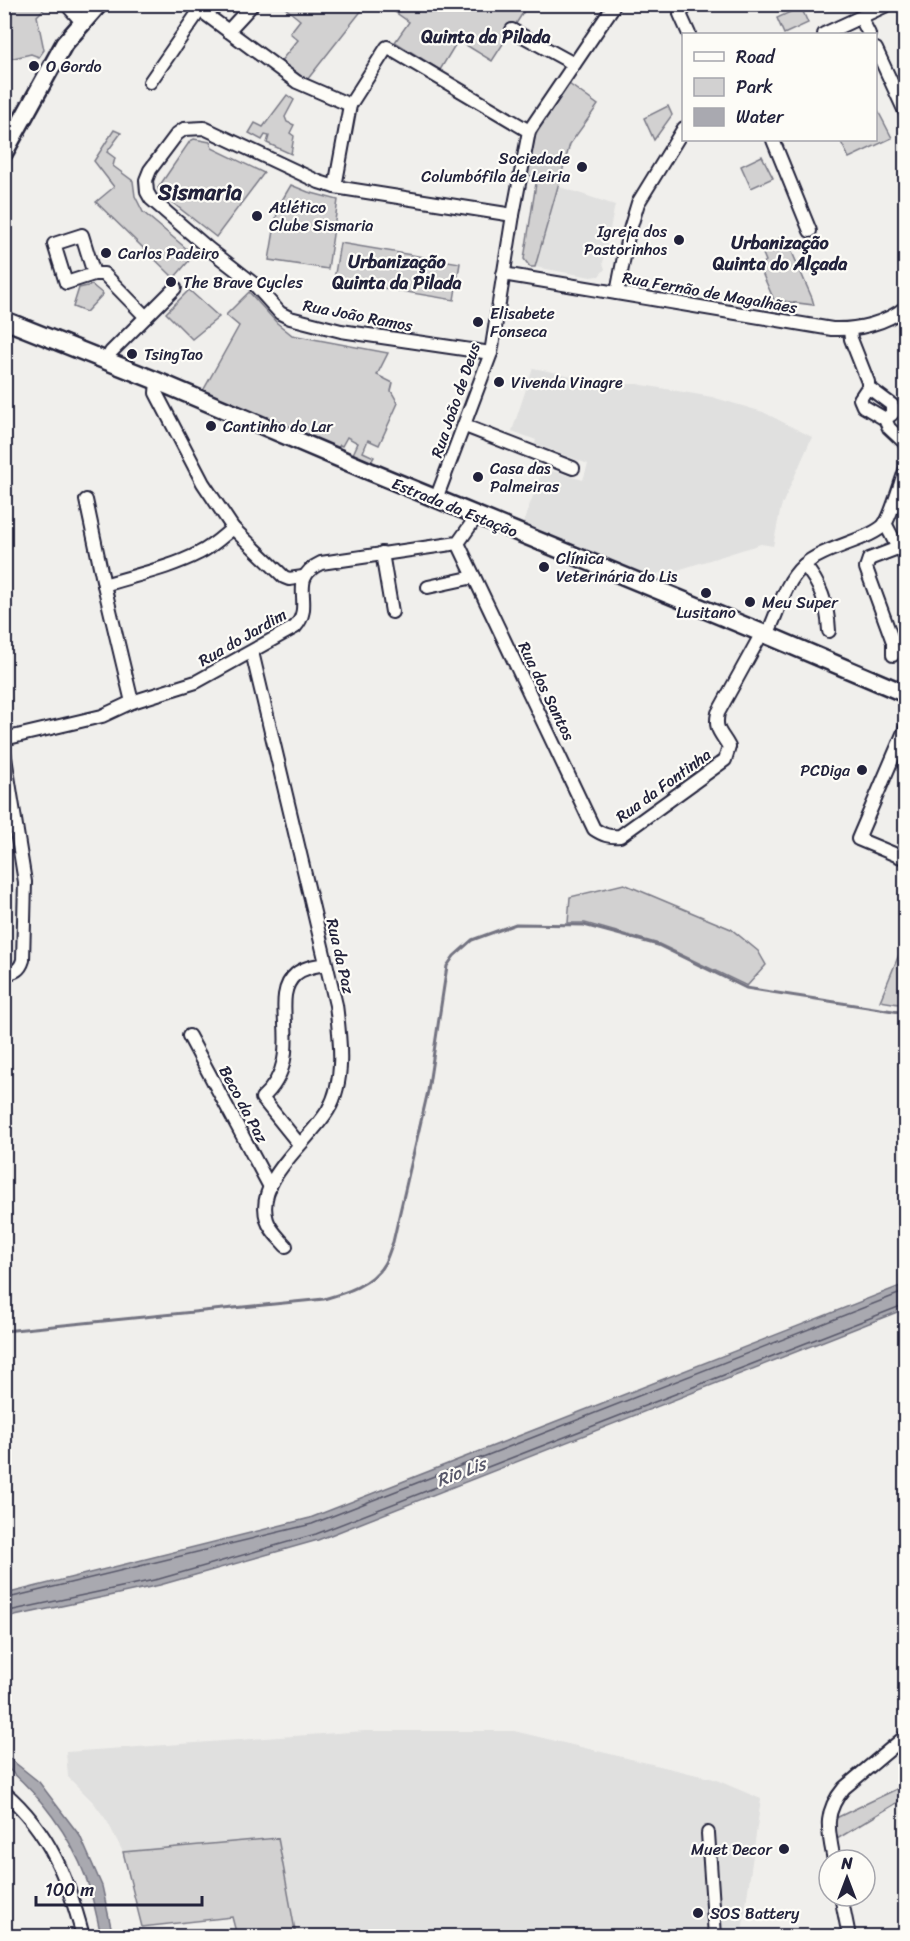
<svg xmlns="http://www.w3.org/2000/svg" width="910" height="1941" font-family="Sriracha,sans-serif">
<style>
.built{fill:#e0e0df}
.green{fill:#d2d1d1;stroke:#7a7a86;stroke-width:1.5}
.water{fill:#a9a9b0;stroke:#737381;stroke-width:1.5}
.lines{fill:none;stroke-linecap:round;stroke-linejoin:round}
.shore{stroke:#58586a;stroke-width:1.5}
.stream{stroke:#737381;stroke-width:3}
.street-casing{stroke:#22223b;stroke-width:16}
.secondary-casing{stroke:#22223b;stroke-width:21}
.street{stroke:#fdfcf7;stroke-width:12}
.secondary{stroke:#fdfcf7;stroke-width:16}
.poi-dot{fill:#22223b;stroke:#fdfcf7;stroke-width:2}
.labels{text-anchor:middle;stroke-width:4.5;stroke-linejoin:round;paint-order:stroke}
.poi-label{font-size:16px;fill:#22223b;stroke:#fdfcf7;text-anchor:start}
.street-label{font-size:16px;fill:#22223b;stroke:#fdfcf7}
.neighbourhood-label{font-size:18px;font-weight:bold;fill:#22223b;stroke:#fdfcf7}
.water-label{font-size:18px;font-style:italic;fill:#58586a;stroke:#fdfcf7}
.district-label{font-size:22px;font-weight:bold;fill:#22223b;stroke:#fdfcf7}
</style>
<rect width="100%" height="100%" fill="#f0efec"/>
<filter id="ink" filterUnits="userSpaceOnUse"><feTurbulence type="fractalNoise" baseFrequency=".0167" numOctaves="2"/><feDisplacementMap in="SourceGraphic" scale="12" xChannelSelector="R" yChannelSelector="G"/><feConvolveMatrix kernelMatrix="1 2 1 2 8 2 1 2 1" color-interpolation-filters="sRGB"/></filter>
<g filter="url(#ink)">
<!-- built -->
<g class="built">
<path d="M557,186L615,205L603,263L605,269L599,276L591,277L535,267Z"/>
<path d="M533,368L611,384H637L712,397L763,412L812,437L781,507L773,546L761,544L668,573H659L650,579L522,526L543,468L583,480L588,464L535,444L536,440L512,431Z"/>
<path d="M365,1731H514L714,1779L761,1799L742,1932L726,1936H296L278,1838L123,1852L107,1821L94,1803L68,1777L66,1752Z"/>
</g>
<!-- green -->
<g class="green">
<path d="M5,4L48,5L37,16L44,50L39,57L31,54L5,60Z"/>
<path d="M286,5H366L307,80L279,63L298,40L290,33L300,20L284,7Z"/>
<path d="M385,5H528L492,61L458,40L440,70L395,42L409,22Z"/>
<path d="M801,7L808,23L784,34L777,18Z"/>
<path d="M569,84L598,105L570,144L535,267H530L524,259L537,177L527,175L535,137L540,126Z"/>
<path d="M287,95L294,100L285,117L287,122L294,125L290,133L294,136L291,154L267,143L269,136L265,135L262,140L249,133L255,123L263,127Z"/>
<path d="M668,106L672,115L654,140L644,118Z"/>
<path d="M877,109L892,138L849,158L840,140H876V110Z"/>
<path d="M114,130L121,133L107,152L115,158L113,166L133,181L135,196L143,212L194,255L174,278L96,202L114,187L94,161Z"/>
<path d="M194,139L210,142L212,148L264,173L216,237L159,192L158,188L190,141Z"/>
<path d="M762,156L773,178L751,188L741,166Z"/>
<path d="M291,185L308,192L338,200L328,269L269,260L278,207Z"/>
<path d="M785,236L812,298L814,305L774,300L759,266L766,261L760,247Z"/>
<path d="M340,243L460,263L454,300L334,280Z"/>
<path d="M92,285L103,294L86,312L73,307L79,288Z"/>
<path d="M189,290L219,317L192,339L166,313Z"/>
<path d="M249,292L277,323L292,335L388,353L377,375L393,383L391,391L398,403L379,445L368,440L363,452L374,457L371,462L353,454L358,443L347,437L342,446L340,445L338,448L203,391L239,326L226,315Z"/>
<path d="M624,884L731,929L758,951L766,965L747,986L659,944L585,923H568L570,897Z"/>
<path d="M905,940V1005L880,1001Z"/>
<path d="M905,1785V1798L837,1839L834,1819Z"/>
<path d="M278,1838L296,1936H237L232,1917L142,1927L123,1852Z"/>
</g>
<!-- water -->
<g class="water">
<path d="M905,1284V1309L318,1540L160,1585L5,1618V1594L310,1518Z"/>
<path d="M4,1754L39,1782L80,1836L102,1886L113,1936H101C97,1917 93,1897 86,1878C70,1835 40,1795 5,1766Z"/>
</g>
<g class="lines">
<!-- shore -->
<g class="shore">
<path d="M4,1599L312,1524L906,1291"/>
<path d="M4,1612L159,1579L316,1534L906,1304"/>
</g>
<!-- stream -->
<path class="stream" d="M4,1331L324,1299C345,1293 372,1285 384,1264C388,1258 390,1249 393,1242L428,1091L447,966L454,956L472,940L516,924L584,925L658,945L746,988L906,1013"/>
<defs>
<g id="street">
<path d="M66,4L82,22"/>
<path d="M688,4L680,14L689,34"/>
<path d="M200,10L297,82L350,105L387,47L529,131"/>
<path d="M861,18L869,34"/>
<path d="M512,30L574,64"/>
<path d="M228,31L253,4"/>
<path d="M824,34L889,4"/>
<path d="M876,49L906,114"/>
<path d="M150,82L204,4"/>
<path d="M773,140L810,231"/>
<path d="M335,187L350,105"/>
<path d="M94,274L82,235L54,244L66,283L94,274H104L146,317"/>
<path d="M503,274L832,329C857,330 885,324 906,307"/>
<path d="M617,293L628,236L638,203L684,128"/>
<path d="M850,330L851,339L868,382V389"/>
<path d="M491,353L341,331L290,318L280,313L254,284L209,249L151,199L147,192L146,180L150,170L177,134L184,129L204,128L319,182L335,187L513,215"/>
<path d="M107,360L111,352L175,288"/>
<path d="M157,381L156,393L203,483L233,528L284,577L289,579L303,577"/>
<path d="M893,410L906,411"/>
<path d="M885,419L892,414V405L872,390H866L860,399L863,406L885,419L889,428L906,444"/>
<path d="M465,426L573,468"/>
<path d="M436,499L491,353L513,215L529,131L615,4"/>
<path d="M86,500L104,585C136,575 170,568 199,553C212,547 222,537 233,528"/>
<path d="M885,523L898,548L906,555"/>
<path d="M458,543L594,829C603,835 609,837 620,836L725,760L729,747C722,733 714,731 718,713L762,633"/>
<path d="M382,553L392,612"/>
<path d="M804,565C821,584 828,606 829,631"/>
<path d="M104,585L132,702"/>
<path d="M428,587L474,577"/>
<path d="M767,635C778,613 784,583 803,566C823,547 871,540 885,524C892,514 901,481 906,468"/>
<path d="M252,652L336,1005C340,1038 346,1080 328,1110C310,1141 254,1179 267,1220C270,1230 279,1238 286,1246"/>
<path d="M893,655V642L866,568L869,559L898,548"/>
<path d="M906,727L858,839L906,859"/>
<path d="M4,739L102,716L132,702L196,682L295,627C316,604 286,579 321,563L458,543L477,516"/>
<path d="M4,751L25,882L23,960C20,970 15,972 4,974"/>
<path d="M189,1036L270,1187"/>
<path d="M299,1144L262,1098C309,1056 266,999 296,974C304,967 316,966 326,964"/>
<path d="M4,1792C50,1831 68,1880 83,1936"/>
<path d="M708,1833L715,1936"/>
<path d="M834,1860C828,1830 823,1813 844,1788L906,1736"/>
<path d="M841,1896L849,1936"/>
</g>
<g id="secondary">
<path d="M4,153L64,44L99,4"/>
<path d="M4,320L157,381L369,471L767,635L906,694"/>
</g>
</defs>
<!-- street casing -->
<use href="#street" class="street-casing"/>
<!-- secondary casing -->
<use href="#secondary" class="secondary-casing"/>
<!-- street -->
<use href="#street" class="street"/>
<!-- secondary -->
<use href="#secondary" class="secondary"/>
</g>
</g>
<!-- markers -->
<g class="poi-dot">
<circle cx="34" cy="66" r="6"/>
<circle cx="582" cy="167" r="6"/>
<circle cx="257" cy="216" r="6"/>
<circle cx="679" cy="240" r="6"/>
<circle cx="106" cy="253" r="6"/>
<circle cx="171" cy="282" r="6"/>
<circle cx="478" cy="322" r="6"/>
<circle cx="132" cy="354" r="6"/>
<circle cx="499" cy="382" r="6"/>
<circle cx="211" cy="426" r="6"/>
<circle cx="478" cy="477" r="6"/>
<circle cx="544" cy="567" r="6"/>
<circle cx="706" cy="593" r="6"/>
<circle cx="750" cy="602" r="6"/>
<circle cx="862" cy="770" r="6"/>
<circle cx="784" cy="1849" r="6"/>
<circle cx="698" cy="1913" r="6"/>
</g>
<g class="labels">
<!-- poi labels -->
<g class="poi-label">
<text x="46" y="72">O Gordo</text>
<text x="570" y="164" text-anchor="end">Sociedade<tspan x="570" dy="18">Columbófila de Leiria</tspan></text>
<text x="269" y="213">Atlético<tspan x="269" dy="18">Clube Sismaria</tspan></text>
<text x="667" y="237" text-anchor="end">Igreja dos<tspan x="667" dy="18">Pastorinhos</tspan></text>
<text x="118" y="259">Carlos Padeiro</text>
<text x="183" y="288">The Brave Cycles</text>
<text x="490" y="319">Elisabete<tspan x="490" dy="18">Fonseca</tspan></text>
<text x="144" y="360">TsingTao</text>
<text x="511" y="388">Vivenda Vinagre</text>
<text x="223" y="432">Cantinho do Lar</text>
<text x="490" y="474">Casa das<tspan x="490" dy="18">Palmeiras</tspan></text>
<text x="556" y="564">Clínica<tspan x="556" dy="18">Veterinária do Lis</tspan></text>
<text x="762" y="608">Meu Super</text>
<text x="706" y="618" text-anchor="middle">Lusitano</text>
<text x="850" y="776" text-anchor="end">PCDiga</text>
<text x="772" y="1855" text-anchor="end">Muet Decor</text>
<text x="710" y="1919">SOS Battery</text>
</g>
<!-- street labels -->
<g class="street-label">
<text transform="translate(710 292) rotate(10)" y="6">Rua Fernão de Magalhães</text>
<text transform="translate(358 315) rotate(11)" y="6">Rua João Ramos</text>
<text transform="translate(455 400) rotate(-71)" y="6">Rua João de Deus</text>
<text transform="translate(455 507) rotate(22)" y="6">Estrada da Estação</text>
<text transform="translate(242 637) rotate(-30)" y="6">Rua do Jardim</text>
<text transform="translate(547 691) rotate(64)" y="6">Rua dos Santos</text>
<text transform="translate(663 785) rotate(-36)" y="6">Rua da Fontinha</text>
<text transform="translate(341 956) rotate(77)" y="6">Rua da Paz</text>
<text transform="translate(244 1104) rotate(62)" y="6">Beco da Paz</text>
</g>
<!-- neighbourhood labels -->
<g class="neighbourhood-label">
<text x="486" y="43">Quinta da Pilada</text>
<text x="780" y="249">Urbanização<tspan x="780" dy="21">Quinta do Alçada</tspan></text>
<text x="397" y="268">Urbanização<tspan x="397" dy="21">Quinta da Pilada</tspan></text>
</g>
<!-- water labels -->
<g class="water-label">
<text transform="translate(461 1472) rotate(-21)" y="6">Rio Lis</text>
</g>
<!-- district labels -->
<g class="district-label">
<text x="200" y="200">Sismaria</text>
</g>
</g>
<!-- margin -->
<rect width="910" height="1941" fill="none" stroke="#fdfcf7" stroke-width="24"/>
<rect x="12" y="12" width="886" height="1917" fill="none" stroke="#22223b" stroke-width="2" filter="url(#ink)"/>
<!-- legend -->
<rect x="682" y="33" width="195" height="108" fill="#fdfcf7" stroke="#a5a5ac" stroke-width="1.5"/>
<rect x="694" y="52" width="30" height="9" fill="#fdfcf7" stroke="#a5a5ac" stroke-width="1.5"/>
<text x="736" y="63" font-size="18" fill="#22223b">Road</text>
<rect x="694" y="78" width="30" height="18" fill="#d2d1d1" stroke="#a5a5ac" stroke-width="1.5"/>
<text x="736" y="93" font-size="18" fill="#22223b">Park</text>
<rect x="694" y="108" width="30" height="18" fill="#a9a9b0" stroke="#a5a5ac" stroke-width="1.5"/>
<text x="736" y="123" font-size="18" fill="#22223b">Water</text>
<!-- north arrow -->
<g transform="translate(847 1878)"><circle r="28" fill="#fdfcf7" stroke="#a5a5ac" stroke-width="1.5"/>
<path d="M0-4.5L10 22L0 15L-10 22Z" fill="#22223b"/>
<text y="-9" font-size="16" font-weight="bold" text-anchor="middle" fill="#22223b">N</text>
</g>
<!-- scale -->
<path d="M36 1896v9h166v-9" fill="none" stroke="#22223b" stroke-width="3"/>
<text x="45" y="1896" font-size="18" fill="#22223b" stroke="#fdfcf7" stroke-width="4.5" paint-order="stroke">100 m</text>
</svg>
